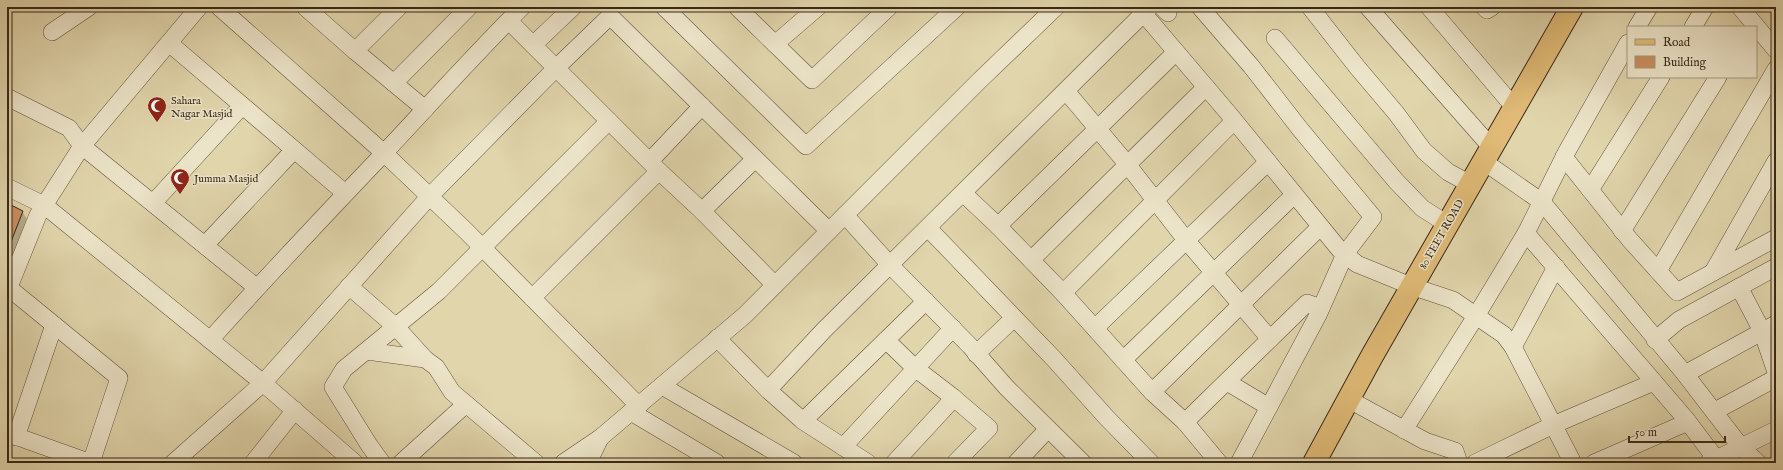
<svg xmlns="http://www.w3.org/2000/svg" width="1783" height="470" font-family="'IM FELL English',serif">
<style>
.shadow{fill:#0003}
.building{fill:#c98d60;stroke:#392818}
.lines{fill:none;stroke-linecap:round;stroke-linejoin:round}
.minor-casing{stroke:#63533d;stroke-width:18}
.major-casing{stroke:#392818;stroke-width:24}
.minor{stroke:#ece4c9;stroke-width:17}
.major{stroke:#e0ba76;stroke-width:22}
.labels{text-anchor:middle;stroke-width:3;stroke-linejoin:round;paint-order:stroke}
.poi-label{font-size:11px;fill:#392818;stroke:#ece4c9;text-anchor:start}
.street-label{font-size:11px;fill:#392818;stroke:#ece4c9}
</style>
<rect width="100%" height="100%" fill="#e1d5ac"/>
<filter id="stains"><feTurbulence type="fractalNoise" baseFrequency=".005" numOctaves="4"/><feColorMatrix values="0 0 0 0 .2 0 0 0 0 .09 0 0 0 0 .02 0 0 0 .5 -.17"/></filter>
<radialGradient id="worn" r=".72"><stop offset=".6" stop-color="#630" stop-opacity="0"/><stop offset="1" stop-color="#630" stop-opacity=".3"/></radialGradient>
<!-- shadow -->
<path class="shadow" d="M7,205L22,211L31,226L7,288Z"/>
<!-- building -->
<path class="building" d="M7,203L23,211L7,252Z"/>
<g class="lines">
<defs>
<g id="minor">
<path d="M219,7L384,153L466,231L639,406"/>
<path d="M305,7L355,51L399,7"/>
<path d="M664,7L806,146L957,7"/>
<path d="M737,7L812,80L889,7"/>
<path d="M1138,7L1229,114L1339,249L1357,264L1411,286L1453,300L1504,335L1513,347L1573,463"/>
<path d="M1162,7L1168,13"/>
<path d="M1200,7L1251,66L1300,129L1373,217L1345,254L1318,315L1239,463"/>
<path d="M1310,7L1357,67L1396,113L1424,151L1448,172L1470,184"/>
<path d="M1368,7L1491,147"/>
<path d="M1429,7L1514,107"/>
<path d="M1484,7L1487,10L1492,7"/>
<path d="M1740,7L1776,50"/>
<path d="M509,21L659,171L702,211L775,285"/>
<path d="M1637,27L1649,7"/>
<path d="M1693,27L1705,7"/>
<path d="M52,32L89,7"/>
<path d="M1275,38L1396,181L1422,208L1447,224"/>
<path d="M169,43L345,193"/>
<path d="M775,44L818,7"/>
<path d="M533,45L573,7"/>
<path d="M355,51L425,109"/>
<path d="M394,83L469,7"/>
<path d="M1066,91L1127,164L1186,240L1270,339"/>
<path d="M7,97L69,128L82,146L256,287"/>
<path d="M1564,157L1630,240L1677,292L1776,238"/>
<path d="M650,161L702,106"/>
<path d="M1483,161L1542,202L1685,374L1741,447L1758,463"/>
<path d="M7,187L44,205L263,383L355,463"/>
<path d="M1590,190L1661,77"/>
<path d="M963,193L998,226L1063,293L1152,392L1185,422L1219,463"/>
<path d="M153,203L242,106"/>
<path d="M702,211L755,159"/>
<path d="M845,215L890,265L970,346L1007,388L1083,463"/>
<path d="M998,226L1176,52"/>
<path d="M928,228L1054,359L1106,417L1151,463"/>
<path d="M1622,231L1718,77"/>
<path d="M1526,233L1685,418L1716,459"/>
<path d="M205,245L294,150"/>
<path d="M1031,260L1206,87"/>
<path d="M1658,271L1776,69"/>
<path d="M1713,272L1776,161"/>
<path d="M349,286L396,327L425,359"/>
<path d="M1739,287L1762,331L1776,372"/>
<path d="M9,288L119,378L91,463"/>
<path d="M7,292L38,215L82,146L199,7"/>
<path d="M1063,293L1234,121"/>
<path d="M532,298L659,171"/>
<path d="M1095,328L1268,162"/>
<path d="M717,338L768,390L803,421L868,463"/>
<path d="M210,340C267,276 326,214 385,152C431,103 475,54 522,7"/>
<path d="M886,340L915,368L954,398"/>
<path d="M1655,340L1679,320L1776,267"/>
<path d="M1513,347L1556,267"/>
<path d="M367,351L425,359L436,367L452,392L536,463"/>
<path d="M976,354L1014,318"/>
<path d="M1123,360L1294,195"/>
<path d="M1685,374L1776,324"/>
<path d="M1227,382L1269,407"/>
<path d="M662,386L794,463"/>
<path d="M768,390L824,330L1150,7"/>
<path d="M1152,392L1320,227"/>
<path d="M1348,399L1425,441L1455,451L1459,463"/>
<path d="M1715,411L1776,378"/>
<path d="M631,412L717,463"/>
<path d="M803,421L926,301"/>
<path d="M1185,422L1307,303L1321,308"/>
<path d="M1404,430L1476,316L1526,233L1566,153L1628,43"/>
<path d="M7,433L91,463"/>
<path d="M16,437L54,325"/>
<path d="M843,447L953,328"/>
<path d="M173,463L263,383L429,197L556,68L610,16L829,231"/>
<path d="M253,463L295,410"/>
<path d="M382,463L369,445L333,387L344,369L439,291L609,121"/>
<path d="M401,463L466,404"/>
<path d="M563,463L600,438L745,315L980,80L1056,7"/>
<path d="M588,463L600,438"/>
<path d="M894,463L954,398L989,428L955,463"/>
<path d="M1016,463L1048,429"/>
<path d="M1475,463L1553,425L1654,382"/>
<path d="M1594,463L1688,422"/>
<path d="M1708,463L1776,430"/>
</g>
<path id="major" d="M1314,463L1372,356L1572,7"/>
</defs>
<!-- minor casing -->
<use href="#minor" class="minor-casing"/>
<!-- major casing -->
<use href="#major" class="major-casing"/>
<!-- minor -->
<use href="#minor" class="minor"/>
<!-- major -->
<use href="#major" class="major"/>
</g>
<!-- icons -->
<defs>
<symbol id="mosque-pin" viewBox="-11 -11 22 30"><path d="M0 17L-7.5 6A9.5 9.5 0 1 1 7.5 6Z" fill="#8f2418" stroke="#ece4c9"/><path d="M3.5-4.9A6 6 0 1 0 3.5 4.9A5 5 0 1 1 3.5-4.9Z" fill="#fff"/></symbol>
</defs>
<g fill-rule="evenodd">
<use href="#mosque-pin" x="146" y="95" width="22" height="30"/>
<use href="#mosque-pin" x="169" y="167" width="22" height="30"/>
</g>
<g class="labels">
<!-- poi labels -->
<g class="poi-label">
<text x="171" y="104">Sahara<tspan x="171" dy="13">Nagar Masjid</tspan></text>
<text x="194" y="182">Jumma Masjid</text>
</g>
<!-- street labels -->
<g class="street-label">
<text transform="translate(1441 234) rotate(-60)" y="4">80 FEET ROAD</text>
</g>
</g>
<!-- margin -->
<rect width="1783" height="470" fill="none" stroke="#e1d5ac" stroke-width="24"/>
<rect x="8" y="8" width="1767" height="454" fill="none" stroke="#392818" stroke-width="2"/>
<rect x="12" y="12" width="1759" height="446" fill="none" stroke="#392818"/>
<!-- legend -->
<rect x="1627" y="26" width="130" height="52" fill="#ece4c9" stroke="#a49982"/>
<rect x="1635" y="39" width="20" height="6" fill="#e0ba76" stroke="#a49982"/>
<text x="1663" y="46" font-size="12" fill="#392818">Road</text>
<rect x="1635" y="56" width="20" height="12" fill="#c98d60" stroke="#a49982"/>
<text x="1663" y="66" font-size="12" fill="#392818">Building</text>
<!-- scale -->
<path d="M1629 436v6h96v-6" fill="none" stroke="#392818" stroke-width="2"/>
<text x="1635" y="436" font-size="12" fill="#392818" stroke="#ece4c9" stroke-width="3" paint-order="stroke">50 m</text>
<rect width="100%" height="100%" filter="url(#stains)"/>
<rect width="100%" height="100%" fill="url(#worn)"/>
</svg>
